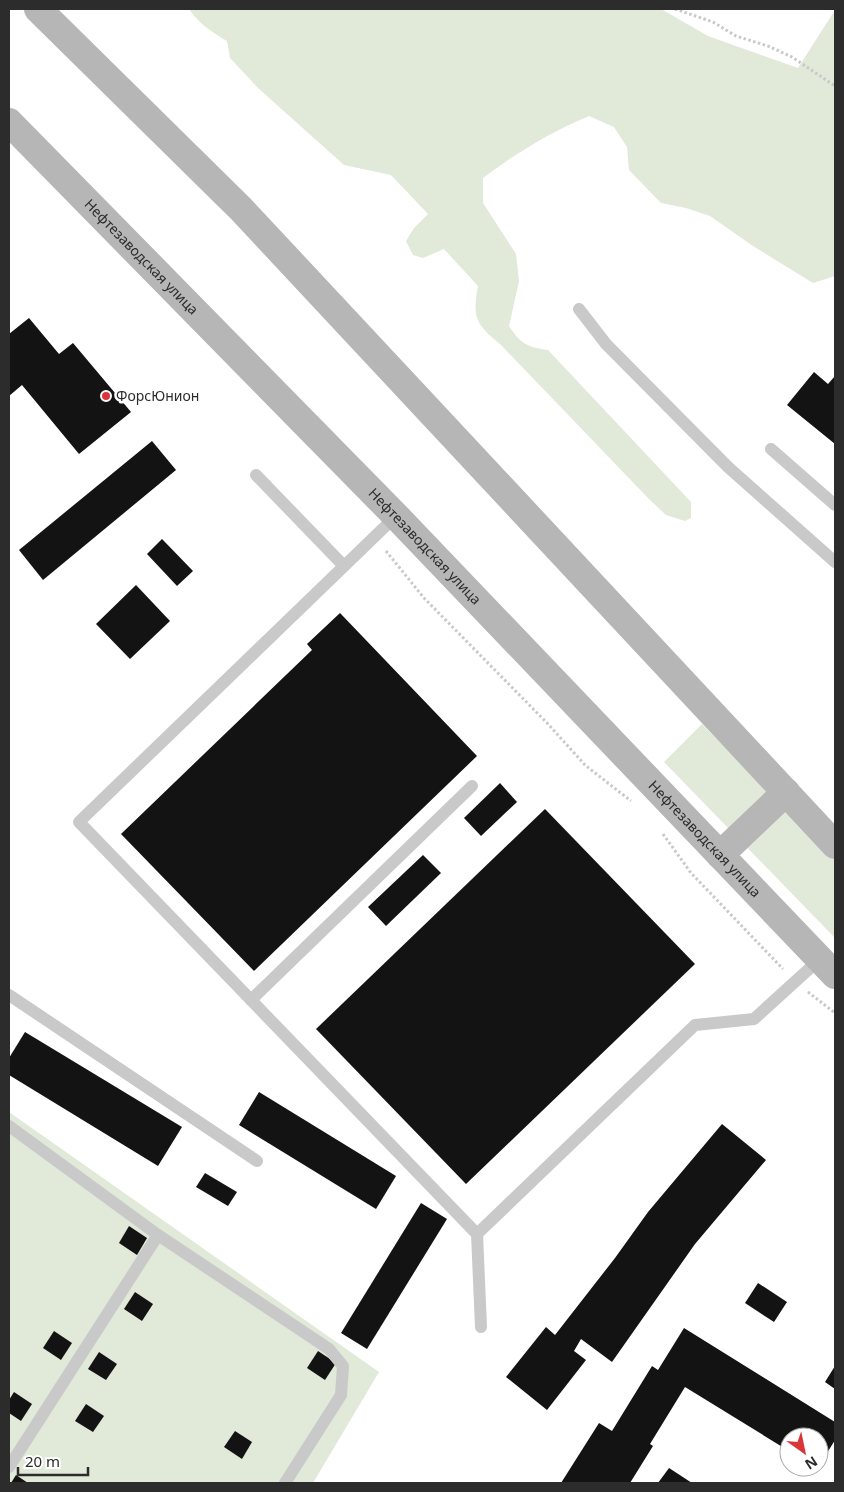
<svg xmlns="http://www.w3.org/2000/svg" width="844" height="1492" font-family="'Noto Sans',sans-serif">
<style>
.green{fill:#e1e9d9}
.building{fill:#131313}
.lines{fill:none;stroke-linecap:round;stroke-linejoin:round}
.path{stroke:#c9c9c9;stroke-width:3;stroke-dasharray:2.5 2.5;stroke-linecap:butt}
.lane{stroke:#c9c9c9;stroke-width:12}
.secondary{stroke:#b6b6b6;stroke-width:28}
.poi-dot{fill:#db353c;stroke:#fff;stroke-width:2}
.labels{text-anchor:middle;stroke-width:5;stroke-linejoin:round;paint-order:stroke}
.street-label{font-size:14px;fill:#2c2c2c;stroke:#fff}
.poi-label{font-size:14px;fill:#2c2c2c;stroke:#fff;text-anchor:start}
</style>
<rect width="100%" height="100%" fill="#fff"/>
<!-- green -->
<g class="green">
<path d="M189,9H661L708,36L798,68L835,10V276L813,283L753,246L710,216L686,208L661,203L629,170L627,147L614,127L589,116C551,132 516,153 483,178V203L516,254L519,281L509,326C521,344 527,347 548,350L691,502V518L685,521L666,515L648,498L500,344C476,324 472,318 478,286L444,249L423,258L413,255L406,241L414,228L428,214L391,175L344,165L258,88L230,58L227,41C213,33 198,23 189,9Z"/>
<path d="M702,724L835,860V938L664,762Z"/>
<path d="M9,1112L379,1372L313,1483H9Z"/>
</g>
<!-- building -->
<g class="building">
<path d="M29,318L59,354L73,343L131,412L79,454L22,385L9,396V334Z"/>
<path d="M814,372L828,384L835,376V444L787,405Z"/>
<path d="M152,441L176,470L43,580L19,550Z"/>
<path d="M162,539L193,571L177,586L147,554Z"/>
<path d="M136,585L170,621L130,659L96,624Z"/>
<path d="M340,613L477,756L254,971L121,834L312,650L307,644Z"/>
<path d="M500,783L517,802L481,836L464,818Z"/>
<path d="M545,809L695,964L466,1184L316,1029Z"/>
<path d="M423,855L441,873L386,926L368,907Z"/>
<path d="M25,1032L182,1127L158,1166L9,1075V1058Z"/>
<path d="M259,1092L396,1176L376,1209L239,1125Z"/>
<path d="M722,1124L766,1160L695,1244L612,1362L581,1339L574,1351L586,1360L547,1410L506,1377L546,1327L555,1335L615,1258L648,1212Z"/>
<path d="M205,1173L237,1192L228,1206L196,1187Z"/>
<path d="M421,1203L447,1219L367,1349L341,1333Z"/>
<path d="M129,1226L147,1238L137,1255L119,1243Z"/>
<path d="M758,1283L787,1302L774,1322L745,1303Z"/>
<path d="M135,1292L153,1304L142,1321L124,1309Z"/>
<path d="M684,1328L835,1422V1440L819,1466V1437H789V1451L685,1387L650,1444L653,1446L630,1483H561L599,1423L612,1431L652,1366L658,1370Z"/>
<path d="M54,1331L72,1343L61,1360L43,1348Z"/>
<path d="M318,1351L336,1363L325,1380L307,1368Z"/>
<path d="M99,1352L117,1364L106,1380L88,1369Z"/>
<path d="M835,1366V1389L825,1382Z"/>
<path d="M14,1392L32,1404L21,1421L9,1413V1400Z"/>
<path d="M86,1404L104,1416L93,1432L75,1421Z"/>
<path d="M235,1431L252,1442L242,1459L224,1447Z"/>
<path d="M669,1468L692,1483H658Z"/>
<path d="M16,1475L28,1483H11Z"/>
</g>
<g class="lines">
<!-- path -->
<g class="path">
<path d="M675,9L713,22L736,36L768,46L792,57L835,86"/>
<path d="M386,551L424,598L548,724L585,765L631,801"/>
<path d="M663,834L691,873L783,969"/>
<path d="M808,992L835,1013"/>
</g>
<!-- lane -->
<g class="lane">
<path d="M579,309L606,344L728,467L835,562"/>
<path d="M771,449L835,505"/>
<path d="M256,475L344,566"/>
<path d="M396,516L79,822L477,1234L695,1025L754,1019L820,959"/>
<path d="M9,995L257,1161"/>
<path d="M251,1000L472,786"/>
<path d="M9,1126L158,1235L329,1349L343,1366L341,1395L285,1483"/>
<path d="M477,1234L481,1327"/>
<path d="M9,1467L158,1235"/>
</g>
<!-- secondary -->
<g class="secondary">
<path d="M38,9L241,209L835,845"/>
<path id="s1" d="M9,122L396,516L835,975"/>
<path d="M720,855L786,792"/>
</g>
</g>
<!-- markers -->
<circle class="poi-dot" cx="106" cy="396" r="5"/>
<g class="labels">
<!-- street labels -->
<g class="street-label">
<text dy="5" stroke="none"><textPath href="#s1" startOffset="189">Нефтезаводская улица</textPath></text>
<text dy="5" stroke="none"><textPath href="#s1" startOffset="594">Нефтезаводская улица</textPath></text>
<text dy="5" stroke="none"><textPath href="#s1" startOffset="999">Нефтезаводская улица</textPath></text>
</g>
<!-- poi labels -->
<g class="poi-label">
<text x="116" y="401">ФорсЮнион</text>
</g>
</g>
<!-- border -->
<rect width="844" height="1492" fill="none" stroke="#2c2c2c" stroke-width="20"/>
<!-- north arrow -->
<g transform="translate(804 1452) rotate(147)"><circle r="24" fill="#ffffff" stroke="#ababab"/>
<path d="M0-4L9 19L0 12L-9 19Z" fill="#db353c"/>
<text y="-8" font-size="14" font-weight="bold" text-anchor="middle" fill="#2c2c2c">N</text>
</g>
<!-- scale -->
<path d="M18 1467v8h70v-8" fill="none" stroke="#2c2c2c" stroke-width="2.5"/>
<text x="25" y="1467" font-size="15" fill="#2c2c2c" stroke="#ffffff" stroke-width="4" paint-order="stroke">20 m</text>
</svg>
